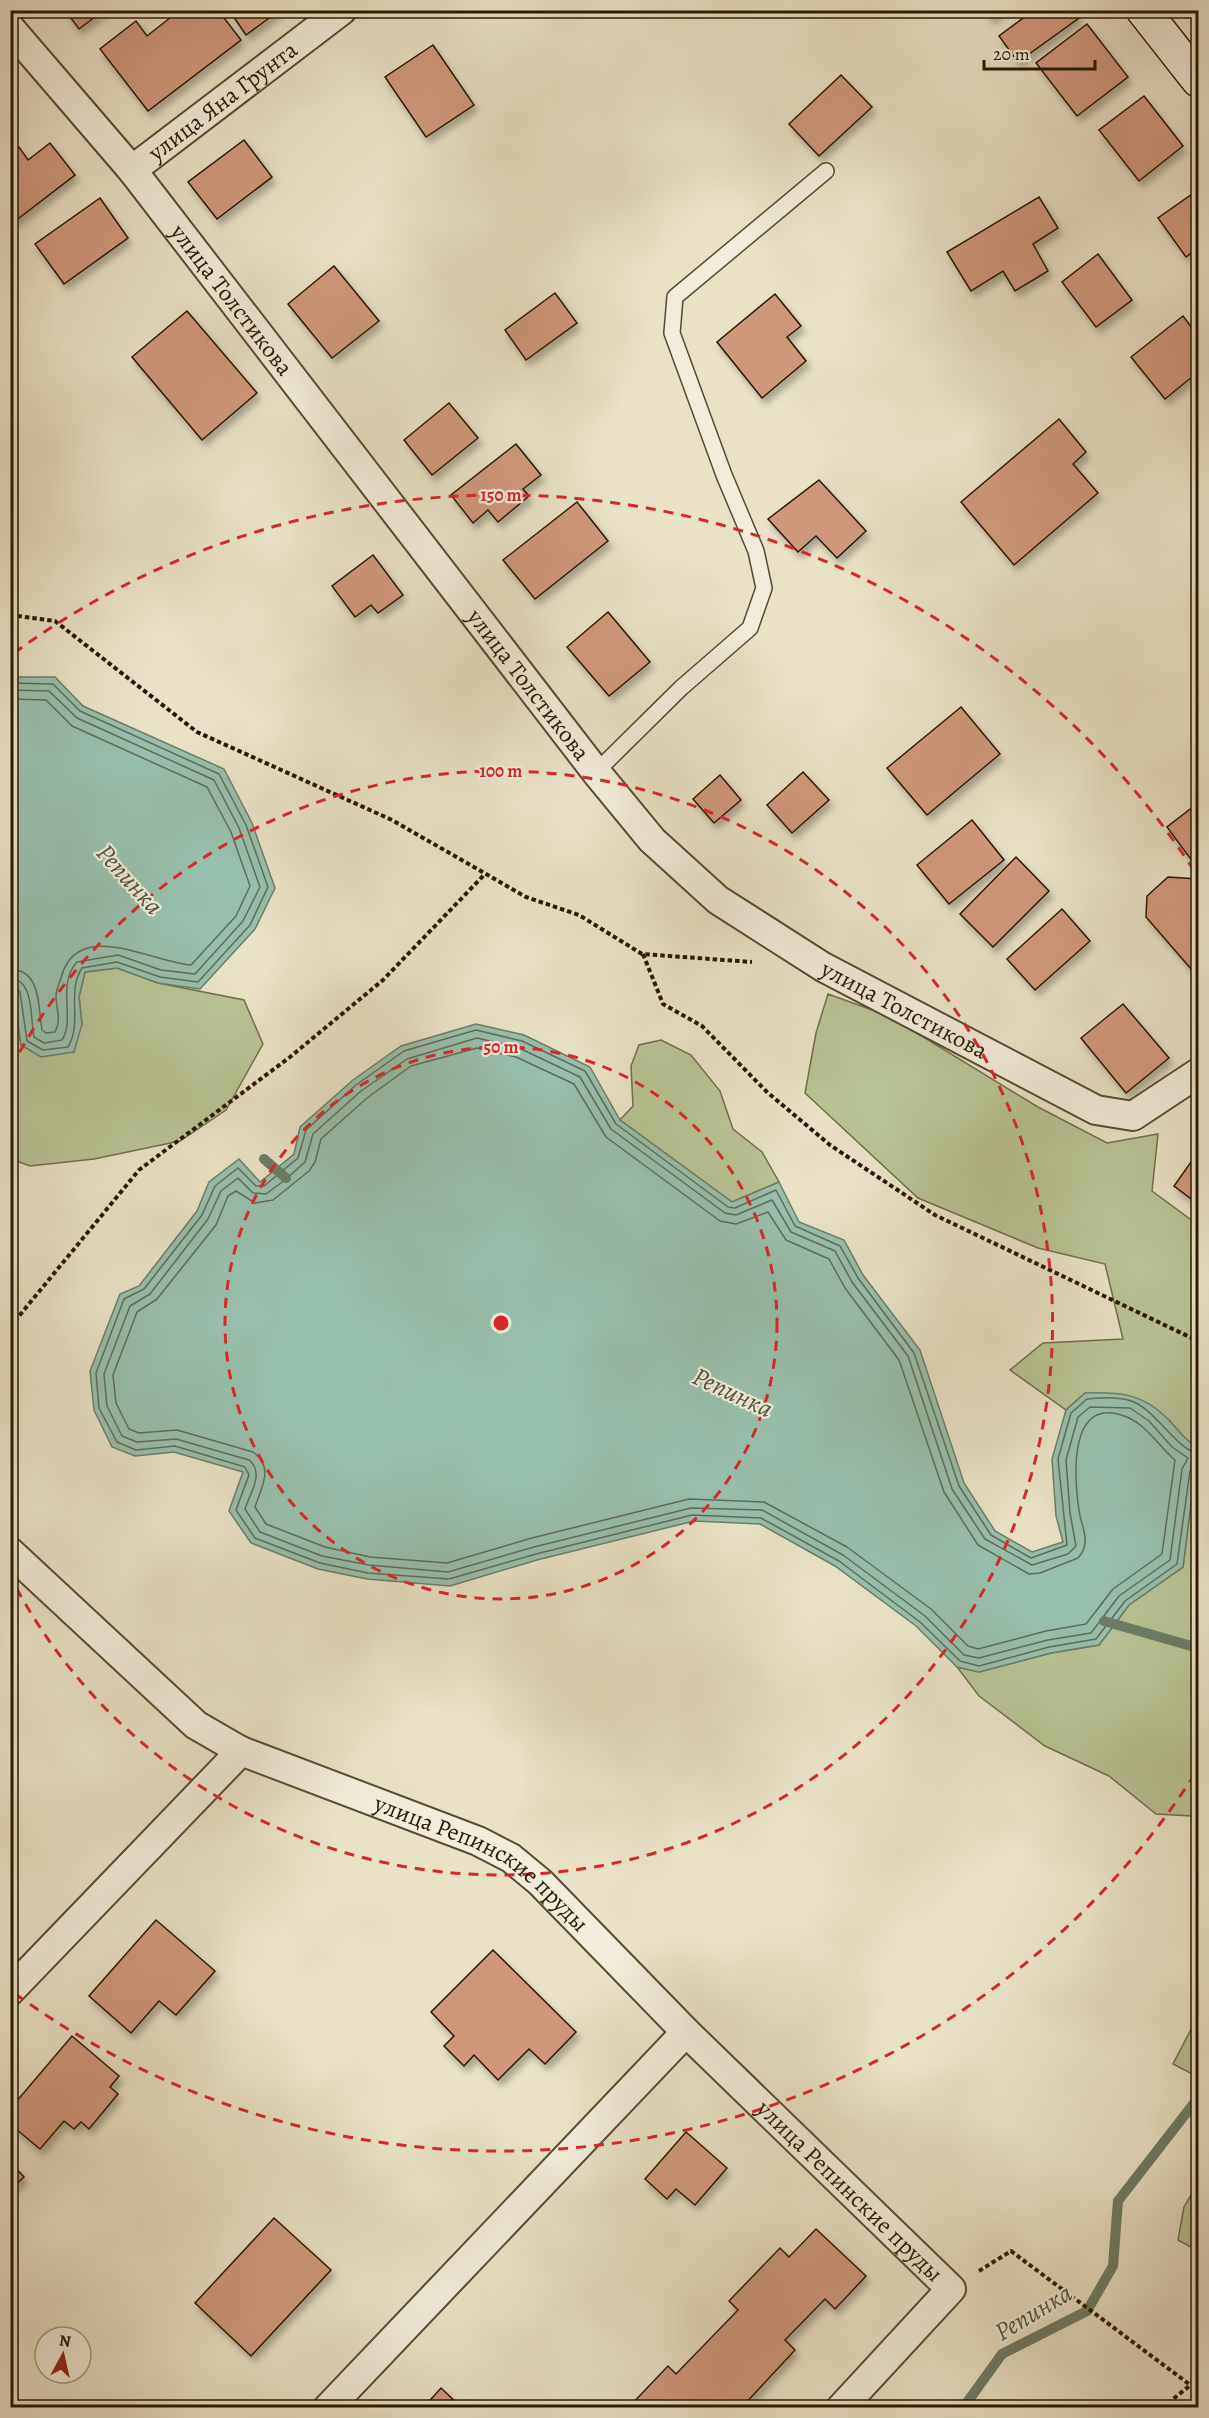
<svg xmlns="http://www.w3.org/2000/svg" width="1209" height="2418" font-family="Alegreya,serif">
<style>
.green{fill:#b8c394;stroke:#706e4b;stroke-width:1.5}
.water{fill:#99bfae;stroke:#6c7c69;stroke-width:1.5}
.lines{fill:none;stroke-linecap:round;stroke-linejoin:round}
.shore{stroke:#606c58;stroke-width:1.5}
.stream{stroke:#6c7c69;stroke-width:10}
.building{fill:#cf987a;stroke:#281802;stroke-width:1.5;filter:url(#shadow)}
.lane-casing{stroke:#584a33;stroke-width:18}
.street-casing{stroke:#584a33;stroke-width:32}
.secondary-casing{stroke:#281802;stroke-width:36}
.path{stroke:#281802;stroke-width:4;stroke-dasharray:4.5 3;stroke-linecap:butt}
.lane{stroke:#f1ecdb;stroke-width:15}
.street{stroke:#f1ecdb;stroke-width:28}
.secondary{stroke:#f1ecdb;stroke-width:33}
.ring{fill:none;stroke:#d62828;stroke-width:3;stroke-dasharray:10 8}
.labels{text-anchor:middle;stroke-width:4.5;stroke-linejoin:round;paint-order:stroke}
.street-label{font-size:24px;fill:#281802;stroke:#f1ecdb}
.water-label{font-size:26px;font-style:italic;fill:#50523e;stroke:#f1ecdb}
.centre{fill:#d62828;stroke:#f1ecdb;stroke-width:3}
.ring-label{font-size:18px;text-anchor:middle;font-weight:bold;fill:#d62828;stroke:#f1ecdb;stroke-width:4.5;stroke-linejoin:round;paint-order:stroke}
</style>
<defs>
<filter id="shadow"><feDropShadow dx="3.5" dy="6" stdDeviation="3" flood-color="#0004"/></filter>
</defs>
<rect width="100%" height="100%" fill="#e9e2c7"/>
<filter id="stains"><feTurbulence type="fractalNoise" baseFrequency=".00333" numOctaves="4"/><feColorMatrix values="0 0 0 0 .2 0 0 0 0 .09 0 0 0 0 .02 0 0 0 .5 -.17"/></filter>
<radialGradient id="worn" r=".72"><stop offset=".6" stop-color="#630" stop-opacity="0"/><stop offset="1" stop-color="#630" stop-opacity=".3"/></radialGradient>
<!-- green -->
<g class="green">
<path d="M117,968L158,983L244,1000L263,1044L226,1110L180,1141L94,1159L30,1166L11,1159L10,988L14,994L21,1045L82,1024L79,997L85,972Z"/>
<path d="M828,994L889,1016L1038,1107L1107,1143L1158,1134L1152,1191L1198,1225V1448L1182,1437L1170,1421L1085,1393L1066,1410L1010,1370L1043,1343L1123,1339L1105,1264L1038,1248L918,1198L805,1093L816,1033Z"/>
<path d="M661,1040L691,1055L720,1091L733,1129L762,1152L779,1182L732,1202L620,1120L633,1106L631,1066L639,1045Z"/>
<path d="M1198,1449V1822L1192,1816L1156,1814L1109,1776L1045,1746L979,1696L957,1667L979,1672L1051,1653L1099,1645L1129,1605L1183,1567Z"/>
<path d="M1198,2016V2077L1173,2064Z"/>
<path d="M1198,2183V2251L1178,2240L1184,2207Z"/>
</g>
<!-- water -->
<g class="water">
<path d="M10,677H55L83,706L224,769L252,823L275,888L255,929L200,989L158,983L117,968L85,972L79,997L82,1024L74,1052L41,1057L21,1045L14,994L11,988Z"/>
<path d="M476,1024L524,1035L590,1067L620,1120L732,1202L779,1182L799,1222L844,1240L863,1275L920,1350L964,1483L995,1531L1032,1552L1063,1542L1056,1516L1052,1459L1066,1410L1085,1393C1120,1392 1142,1393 1168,1419C1178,1430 1185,1440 1198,1448L1183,1567L1129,1605L1099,1645L1051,1653L979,1672L957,1667L916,1626L835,1566L760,1524L694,1521L537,1560L450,1586L367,1579L318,1569L251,1543L229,1511L243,1472L174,1452L135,1456L112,1447L94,1410L90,1371L120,1294L139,1286L197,1211L209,1182L239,1159L260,1182L294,1154L300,1127L353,1080L401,1046Z"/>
</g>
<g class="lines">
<!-- shore -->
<g class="shore">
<path d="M10,683L53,684L80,711L219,774L246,825L268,887L250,925L198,982L160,977L117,962L82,968C66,993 83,1022 68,1047L43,1050L27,1041L20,992L16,987L10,986"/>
<path d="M10,690L49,691L77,718L214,780L239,828L260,887L243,921L195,974L161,970L118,955L77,962C56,985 76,1017 62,1040L44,1043L34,1037C30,1019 35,980 10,978"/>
<path d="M10,699L46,700L72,726L207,787L231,832L250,886L236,916L191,965C151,962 77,917 61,978C59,984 56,990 56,996C56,1009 62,1020 55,1032L46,1033L42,1030C38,1008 42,970 10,969"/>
<path d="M477,1038L519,1048L580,1077L611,1129L725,1213L736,1215L772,1200L791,1232L835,1251L852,1282L908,1356L952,1489L985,1539L1032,1565L1068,1554L1076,1546L1070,1513L1066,1460L1078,1417L1090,1407L1130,1408L1149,1421L1172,1447L1188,1458L1182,1469L1170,1560L1119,1596L1091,1633L1048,1640L979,1658L964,1655L925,1616L843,1555L762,1510L691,1508L534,1547L448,1572L369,1565L322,1556L260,1532L245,1509C250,1493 265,1473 249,1460L176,1439L137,1442L122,1436L107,1406L104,1374L130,1306L150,1294L208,1219L221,1191L238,1178L253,1193L266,1194L285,1180L305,1162L313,1134L361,1091L407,1059Z"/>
<path d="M477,1048L516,1057L574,1084L606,1137L720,1221L736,1224L768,1212L786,1240L829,1259L845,1288L899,1360L944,1492L978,1545L1029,1574L1040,1573L1078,1558C1082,1553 1085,1549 1085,1542C1086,1531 1080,1521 1079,1510C1074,1476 1068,1393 1127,1417C1148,1426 1159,1447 1175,1460L1162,1554L1113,1589L1086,1624L1046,1631L978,1649L968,1646L931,1609L847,1547L764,1502L689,1499L532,1538L447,1563L370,1557L325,1547L266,1524L255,1507C261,1488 275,1467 253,1452L177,1430L139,1433L129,1429L116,1403L113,1375L137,1312L157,1299L216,1225L228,1196L236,1191L255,1203L273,1200L309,1171L315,1162L321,1139L367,1098L411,1066Z"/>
<path d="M1198,1453C1178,1451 1157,1412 1134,1402C1121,1396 1101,1398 1087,1399L1071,1413L1058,1459L1067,1545L1031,1558L991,1535L959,1486L914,1353L858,1278L840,1246L795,1226L776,1190L735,1208L728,1207L616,1124L585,1071L522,1041L476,1030L404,1051L356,1085L306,1130L298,1158L264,1186H256L238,1168L215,1186L202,1215L144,1289L124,1299L96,1373L99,1408L117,1442L136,1450L175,1446L245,1467L249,1475L236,1510L255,1538L320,1563L368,1573L449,1579L536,1554L692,1515L761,1518L839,1561L920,1622L960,1661L979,1666L1049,1647L1096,1639L1125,1601L1177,1564L1190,1471L1193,1466L1198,1465"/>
</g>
<!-- stream -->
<g class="stream">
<path d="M264,1159L286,1178"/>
<path d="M1104,1621L1198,1648"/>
<path d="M963,2408L1002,2354L1087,2311L1113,2266L1118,2201L1198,2098"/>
</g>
</g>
<!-- building -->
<g class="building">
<path d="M65,10H104L79,29Z"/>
<path d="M180,10H218L241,40L148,111L100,49L136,21L147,36Z"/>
<path d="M229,10H280L246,35Z"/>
<path d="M985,10H1001L992,18Z"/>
<path d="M1034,10H1074L1079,18L1018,62L999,36Z"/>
<path d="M1087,24L1128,77L1077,116L1036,63Z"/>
<path d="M433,45L474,105L426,137L385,77Z"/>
<path d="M841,75L872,107L819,156L789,124Z"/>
<path d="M1144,96L1183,146L1139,181L1099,130Z"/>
<path d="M244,140L272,177L217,219L188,182Z"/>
<path d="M50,143L75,175L10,225V154L19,147L28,160Z"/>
<path d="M1198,190V248L1186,257L1158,218Z"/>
<path d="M1039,197L1058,228L1033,244L1048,271L1015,291L1003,271L971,291L947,252Z"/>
<path d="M100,198L128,238L64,284L35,244Z"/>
<path d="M1098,254L1132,300L1096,327L1062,282Z"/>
<path d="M334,266L379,321L332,358L288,304Z"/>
<path d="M555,293L577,323L526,360L505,330Z"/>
<path d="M775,294L801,326L787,337L806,361L762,398L717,342Z"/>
<path d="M187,311L257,393L202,440L132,357Z"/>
<path d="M1183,316L1198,336V372L1165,399L1131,357Z"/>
<path d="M449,403L478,438L432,475L404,440Z"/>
<path d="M1059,419L1086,452L1073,464L1098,493L1014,565L961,502Z"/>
<path d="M516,444L541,475L523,489L529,496L498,522L488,510L473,523L451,495Z"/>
<path d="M819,480L866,531L837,558L816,536L798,552L768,519Z"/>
<path d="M577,502L608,541L535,599L503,560Z"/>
<path d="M373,555L403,595L378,613L371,605L355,617L332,586Z"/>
<path d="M608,612L650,662L609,696L567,647Z"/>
<path d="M961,707L1000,754L927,815L887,768Z"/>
<path d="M803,772L829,800L792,833L767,805Z"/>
<path d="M720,775L741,800L714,823L693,799Z"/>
<path d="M1198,803V869L1167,827Z"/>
<path d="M972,820L1004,860L949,904L917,865Z"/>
<path d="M1016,857L1049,891L993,947L960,914Z"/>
<path d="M1168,877L1198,879V977L1146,917L1147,896Z"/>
<path d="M1062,909L1090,941L1035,990L1007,959Z"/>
<path d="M1123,1004L1169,1058L1126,1093L1081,1038Z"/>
<path d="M1198,1152V1204L1174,1186Z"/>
<path d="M156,1920L215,1971L176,2015L159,2001L131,2033L89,1996Z"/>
<path d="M493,1950L576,2032L545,2064L529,2049L498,2080L474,2055L464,2066L444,2046L454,2036L431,2012Z"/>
<path d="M72,2036L119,2076L110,2087L118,2094L89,2129L81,2122L74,2129L64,2121L40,2149L10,2124V2109Z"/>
<path d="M686,2132L727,2168L695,2205L676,2189L667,2199L645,2179Z"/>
<path d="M10,2162L24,2177L10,2190Z"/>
<path d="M274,2218L331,2270L251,2356L195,2303Z"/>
<path d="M816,2229L866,2276L835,2309L825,2299L785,2340L795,2350L741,2408H628L668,2366L676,2374L738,2310L729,2301L780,2248L789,2257Z"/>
<path d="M441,2388L462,2408H423Z"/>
</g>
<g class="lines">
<defs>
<path id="lane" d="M596,772L681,688L750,628L764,588L756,551L724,475L672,333L675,297L826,171"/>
<g id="street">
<path id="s1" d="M10,28L132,170L596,772L652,840L718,900L823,967L1096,1110L1133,1116L1198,1073"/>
<path id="s2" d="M132,170L342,10"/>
<path id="s3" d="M10,1552L196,1725L241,1751L478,1841L511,1858L540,1882L686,2032L951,2289L841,2408"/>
<path d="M10,1991L241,1751"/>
<path d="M328,2408L686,2032"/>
</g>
<path id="secondary" d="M1143,10L1198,80"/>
</defs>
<!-- lane casing -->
<use href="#lane" class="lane-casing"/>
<!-- street casing -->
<use href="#street" class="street-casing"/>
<!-- secondary casing -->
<use href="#secondary" class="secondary-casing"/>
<!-- path -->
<g class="path">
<path d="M10,615L55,621L197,732L392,820L526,897L579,915L642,954L752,962"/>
<path d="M643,954L663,1004L702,1026L767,1092L830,1145L935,1215L1198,1341"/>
<path d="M10,1327L139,1170L290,1057L383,980L485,874"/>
<path d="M979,2271L1011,2251L1189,2384"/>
<path d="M1162,2408L1198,2379"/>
</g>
<!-- lane -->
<use href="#lane" class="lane"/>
<!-- street -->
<use href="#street" class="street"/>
<!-- secondary -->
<use href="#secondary" class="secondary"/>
</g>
<!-- distance rings -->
<g class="ring">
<circle cx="501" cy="1323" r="276"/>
<path d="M11 1068A552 552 0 1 1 11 1578"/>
<path d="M1195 1774A828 828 0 0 1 14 1993M14 653A828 828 0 0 1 1195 872"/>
</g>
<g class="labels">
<!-- street labels -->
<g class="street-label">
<text dy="8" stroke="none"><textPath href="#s2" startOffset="114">улица Яна Грунта</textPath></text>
<text dy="8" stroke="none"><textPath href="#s1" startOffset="351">улица Толстикова</textPath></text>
<text dy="8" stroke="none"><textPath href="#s1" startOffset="837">улица Толстикова</textPath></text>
<text dy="8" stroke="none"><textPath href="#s1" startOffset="1341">улица Толстикова</textPath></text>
<text dy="8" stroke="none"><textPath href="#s3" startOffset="574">улица Репинские пруды</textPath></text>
<text dy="8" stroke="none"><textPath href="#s3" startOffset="1072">улица Репинские пруды</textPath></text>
</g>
<!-- water labels -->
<g class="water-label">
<text transform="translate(130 879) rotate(48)" y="9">Репинка</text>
<text transform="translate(733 1392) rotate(25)" y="9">Репинка</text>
<text transform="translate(1033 2312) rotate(-31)" y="9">Репинка</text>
</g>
</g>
<circle cx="501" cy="1323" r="9" class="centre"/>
<g class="ring-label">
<text x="501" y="501">150 m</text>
<text x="501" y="777">100 m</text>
<text x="501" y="1053">50 m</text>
</g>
<!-- margin -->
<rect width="1209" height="2418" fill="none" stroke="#e9e2c7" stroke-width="36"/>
<rect x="12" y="12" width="1185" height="2394" fill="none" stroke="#281802" stroke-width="3"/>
<rect x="18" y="18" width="1173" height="2382" fill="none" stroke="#281802" stroke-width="1.5"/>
<!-- north arrow -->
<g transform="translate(63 2355) rotate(8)"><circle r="28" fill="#f1ecdb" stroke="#a19784" stroke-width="1.5"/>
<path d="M0-4.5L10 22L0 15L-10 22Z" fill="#8f2418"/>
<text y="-9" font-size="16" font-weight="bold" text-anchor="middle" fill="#281802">N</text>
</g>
<!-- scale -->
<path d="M984 60v9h111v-9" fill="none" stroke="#281802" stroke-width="3"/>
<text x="993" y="60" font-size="18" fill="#281802" stroke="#f1ecdb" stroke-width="4.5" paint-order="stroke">20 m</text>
<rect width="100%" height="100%" filter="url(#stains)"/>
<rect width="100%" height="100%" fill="url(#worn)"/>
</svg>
